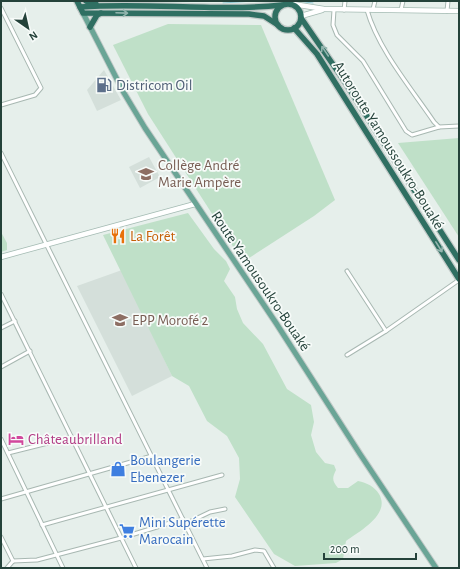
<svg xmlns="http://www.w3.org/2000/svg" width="460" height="569" font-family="'Alegreya Sans',sans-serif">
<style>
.built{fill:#d4dfda}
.green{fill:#bfe0c8}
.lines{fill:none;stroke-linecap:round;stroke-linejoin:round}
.stream{stroke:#8ec9d4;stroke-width:1}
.street-casing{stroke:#a8b8b2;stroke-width:5}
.secondary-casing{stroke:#a4bbb3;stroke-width:6}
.primary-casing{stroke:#c2cac8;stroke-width:7}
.highway-casing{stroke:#c2cac8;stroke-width:8}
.street{stroke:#fff;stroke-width:3}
.secondary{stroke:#fff;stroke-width:4.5}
.primary{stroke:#6aa596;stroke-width:5}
.highway{stroke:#2f6f62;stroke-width:5.5}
.oneway{stroke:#93b5ae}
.labels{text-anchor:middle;stroke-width:3.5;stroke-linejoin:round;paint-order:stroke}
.service-label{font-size:15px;fill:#4e5e75;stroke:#f7fbf9;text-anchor:start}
.street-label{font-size:15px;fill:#24423a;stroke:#f7fbf9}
.education-label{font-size:15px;fill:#785e54;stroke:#f7fbf9;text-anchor:start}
.food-label{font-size:15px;fill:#c56008;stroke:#f7fbf9;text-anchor:start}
.hotel-label{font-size:15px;fill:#b23c85;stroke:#f7fbf9;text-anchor:start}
.shop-label{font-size:15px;fill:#366cbe;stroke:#f7fbf9;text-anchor:start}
</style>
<rect width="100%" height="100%" fill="#e6efeb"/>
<!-- built -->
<g class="built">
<path d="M104,70L121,100L97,111L87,90Z"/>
<path d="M149,157L160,177L140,188L129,167Z"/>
<path d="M122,270L172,376L132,396L77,286Z"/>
</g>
<!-- green -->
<g class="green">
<path d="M168,24L261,25L335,200L314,216L243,262L148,114L113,45Z"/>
<path d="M459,138V237L398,143Z"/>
<path d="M188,213L214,249L226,261L230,269L224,281L235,297L237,309L243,323L263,344L287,389L311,405L314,422L311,435L316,452L325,463L334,465L336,470C332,478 332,481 338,488H348L358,481C367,483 374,486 379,494C391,514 360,531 346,541L343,559L336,563L295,566L274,554L235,497L240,479L239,458L227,436L207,421L189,386L172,376L103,235Z"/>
<path d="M1,232L7,243V250L1,252Z"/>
</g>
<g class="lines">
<!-- stream -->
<g class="stream">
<path d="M297,1L313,3"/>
<path d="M223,3L254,1"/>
</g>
<defs>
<g id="street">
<path d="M1,8L41,88L35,95L1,105"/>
<path d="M373,9L375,1"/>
<path d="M334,10L333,25L337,35L363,61L406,131L412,135L439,127"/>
<path d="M344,10L345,1"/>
<path d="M367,10C378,49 411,88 434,122L439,127L459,126"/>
<path d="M401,10L403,1"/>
<path d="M447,11L448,1"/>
<path d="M1,153L207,568"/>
<path d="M347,271L386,331"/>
<path d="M1,294L136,568"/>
<path d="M1,328L15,321"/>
<path d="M347,355L386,331L459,280"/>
<path d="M1,367L30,351"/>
<path d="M1,439L63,568"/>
<path d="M8,453L72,437"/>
<path d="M1,499L152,456"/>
<path d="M185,524L210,512L225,509"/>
<path d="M42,525L222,475"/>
<path d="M1,537L13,561"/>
<path d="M203,559L232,556L255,550L264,551L274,568"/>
<path d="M13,561L37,560L121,538L183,519"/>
<path d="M7,568L13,561"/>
</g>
<g id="secondary">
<path d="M293,4L324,9L459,11"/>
<path d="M301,16L322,10"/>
<path d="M1,257L195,204"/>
</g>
<path id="primary" d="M83,13L124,93L145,128L276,323L360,454L436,568"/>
<g id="highway">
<path d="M77,1L83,13L249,14L264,16L278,25"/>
<path d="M86,1L96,4"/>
<circle cx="288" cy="17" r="13"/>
<path d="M80,7C147,2 215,12 282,5"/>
<path d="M301,18L345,82L459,260"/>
<path d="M90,27L97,15L101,13"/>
<path d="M294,28L317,54L459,279"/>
</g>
</defs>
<!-- street casing -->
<use href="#street" class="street-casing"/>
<!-- secondary casing -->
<use href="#secondary" class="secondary-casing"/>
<!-- primary casing -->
<use href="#primary" class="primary-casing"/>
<!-- highway casing -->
<use href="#highway" class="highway-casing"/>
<!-- street -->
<use href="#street" class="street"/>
<!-- secondary -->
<use href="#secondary" class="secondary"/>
<!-- primary -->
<use href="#primary" class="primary"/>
<!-- highway -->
<use href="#highway" class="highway"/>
</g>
<!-- one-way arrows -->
<defs><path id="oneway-shaft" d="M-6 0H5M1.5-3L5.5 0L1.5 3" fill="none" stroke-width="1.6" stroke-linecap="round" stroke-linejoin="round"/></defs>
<g class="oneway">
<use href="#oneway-shaft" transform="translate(122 13) rotate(2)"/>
<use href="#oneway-shaft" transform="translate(325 51) rotate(-124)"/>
<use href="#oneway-shaft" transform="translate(439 247) rotate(58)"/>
</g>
<!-- icons -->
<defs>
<symbol id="fuel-bare" viewBox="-9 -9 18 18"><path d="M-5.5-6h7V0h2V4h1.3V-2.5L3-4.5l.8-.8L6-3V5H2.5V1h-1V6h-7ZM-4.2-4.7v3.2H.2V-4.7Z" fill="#5c6f8a" stroke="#f7fbf9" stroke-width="2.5" paint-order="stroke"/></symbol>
<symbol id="school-bare" viewBox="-9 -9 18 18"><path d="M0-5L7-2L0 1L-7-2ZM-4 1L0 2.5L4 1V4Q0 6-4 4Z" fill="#8d6e63" stroke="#f7fbf9" stroke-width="2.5" paint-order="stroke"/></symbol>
<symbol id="restaurant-bare" viewBox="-9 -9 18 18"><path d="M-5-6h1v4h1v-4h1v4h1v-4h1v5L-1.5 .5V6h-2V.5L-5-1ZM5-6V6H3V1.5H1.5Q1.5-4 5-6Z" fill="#e8710a" stroke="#f7fbf9" stroke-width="2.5" paint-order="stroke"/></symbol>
<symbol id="hotel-bare" viewBox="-9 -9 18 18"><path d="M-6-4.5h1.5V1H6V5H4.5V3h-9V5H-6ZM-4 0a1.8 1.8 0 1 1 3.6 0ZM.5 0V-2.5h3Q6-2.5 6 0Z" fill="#d1479c" stroke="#f7fbf9" stroke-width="2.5" paint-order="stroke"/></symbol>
<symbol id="shop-bare" viewBox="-9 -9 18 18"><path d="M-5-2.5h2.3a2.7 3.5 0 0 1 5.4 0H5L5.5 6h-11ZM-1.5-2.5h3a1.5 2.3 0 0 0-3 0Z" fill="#3f7fe0" stroke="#f7fbf9" stroke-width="2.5" paint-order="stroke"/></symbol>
<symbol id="supermarket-bare" viewBox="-9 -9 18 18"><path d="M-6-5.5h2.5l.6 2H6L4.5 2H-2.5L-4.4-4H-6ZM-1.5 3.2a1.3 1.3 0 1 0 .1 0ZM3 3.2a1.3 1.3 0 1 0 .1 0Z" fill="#3f7fe0" stroke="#f7fbf9" stroke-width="2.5" paint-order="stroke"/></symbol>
</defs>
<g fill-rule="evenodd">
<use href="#fuel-bare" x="93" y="74" width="22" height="22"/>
<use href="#school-bare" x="135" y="163" width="22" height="22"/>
<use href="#restaurant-bare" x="107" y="225" width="22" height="22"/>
<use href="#school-bare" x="109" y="309" width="22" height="22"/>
<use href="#hotel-bare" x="5" y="428" width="22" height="22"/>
<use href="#shop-bare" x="107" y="458" width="22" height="22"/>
<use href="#supermarket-bare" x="116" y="520" width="22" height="22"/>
</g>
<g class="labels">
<!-- service labels -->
<g class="service-label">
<text x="116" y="90">Districom Oil</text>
</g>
<!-- street labels -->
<g class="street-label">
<text transform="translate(389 145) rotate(58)" y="5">Autoroute Yamoussoukro-Bouaké</text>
<text transform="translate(261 281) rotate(56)" y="5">Route Yamousoukro-Bouaké</text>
</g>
<!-- education labels -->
<g class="education-label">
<text x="158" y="170">Collège André<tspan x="158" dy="17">Marie Ampère</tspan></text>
<text x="132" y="325">EPP Morofé 2</text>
</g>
<!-- food labels -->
<g class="food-label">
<text x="130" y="241">La Forêt</text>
</g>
<!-- hotel labels -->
<g class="hotel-label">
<text x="28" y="444">Châteaubrilland</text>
</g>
<!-- shop labels -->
<g class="shop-label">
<text x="130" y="465">Boulangerie<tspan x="130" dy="17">Ebenezer</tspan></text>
<text x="139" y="527">Mini Supérette<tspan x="139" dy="17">Marocain</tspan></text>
</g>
</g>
<!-- border -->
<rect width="460" height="569" fill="none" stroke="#24423a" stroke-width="4"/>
<!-- north arrow -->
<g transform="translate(28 28) rotate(146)" stroke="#f7fbf9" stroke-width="3" paint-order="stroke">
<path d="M0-3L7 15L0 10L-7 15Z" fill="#24423a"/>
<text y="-6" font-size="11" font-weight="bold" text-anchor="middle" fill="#24423a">N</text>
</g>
<!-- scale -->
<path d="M324 553v6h92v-6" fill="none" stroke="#24423a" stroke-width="2"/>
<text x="330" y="553" font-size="12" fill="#24423a" stroke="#f7fbf9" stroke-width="3" paint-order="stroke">200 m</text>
</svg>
